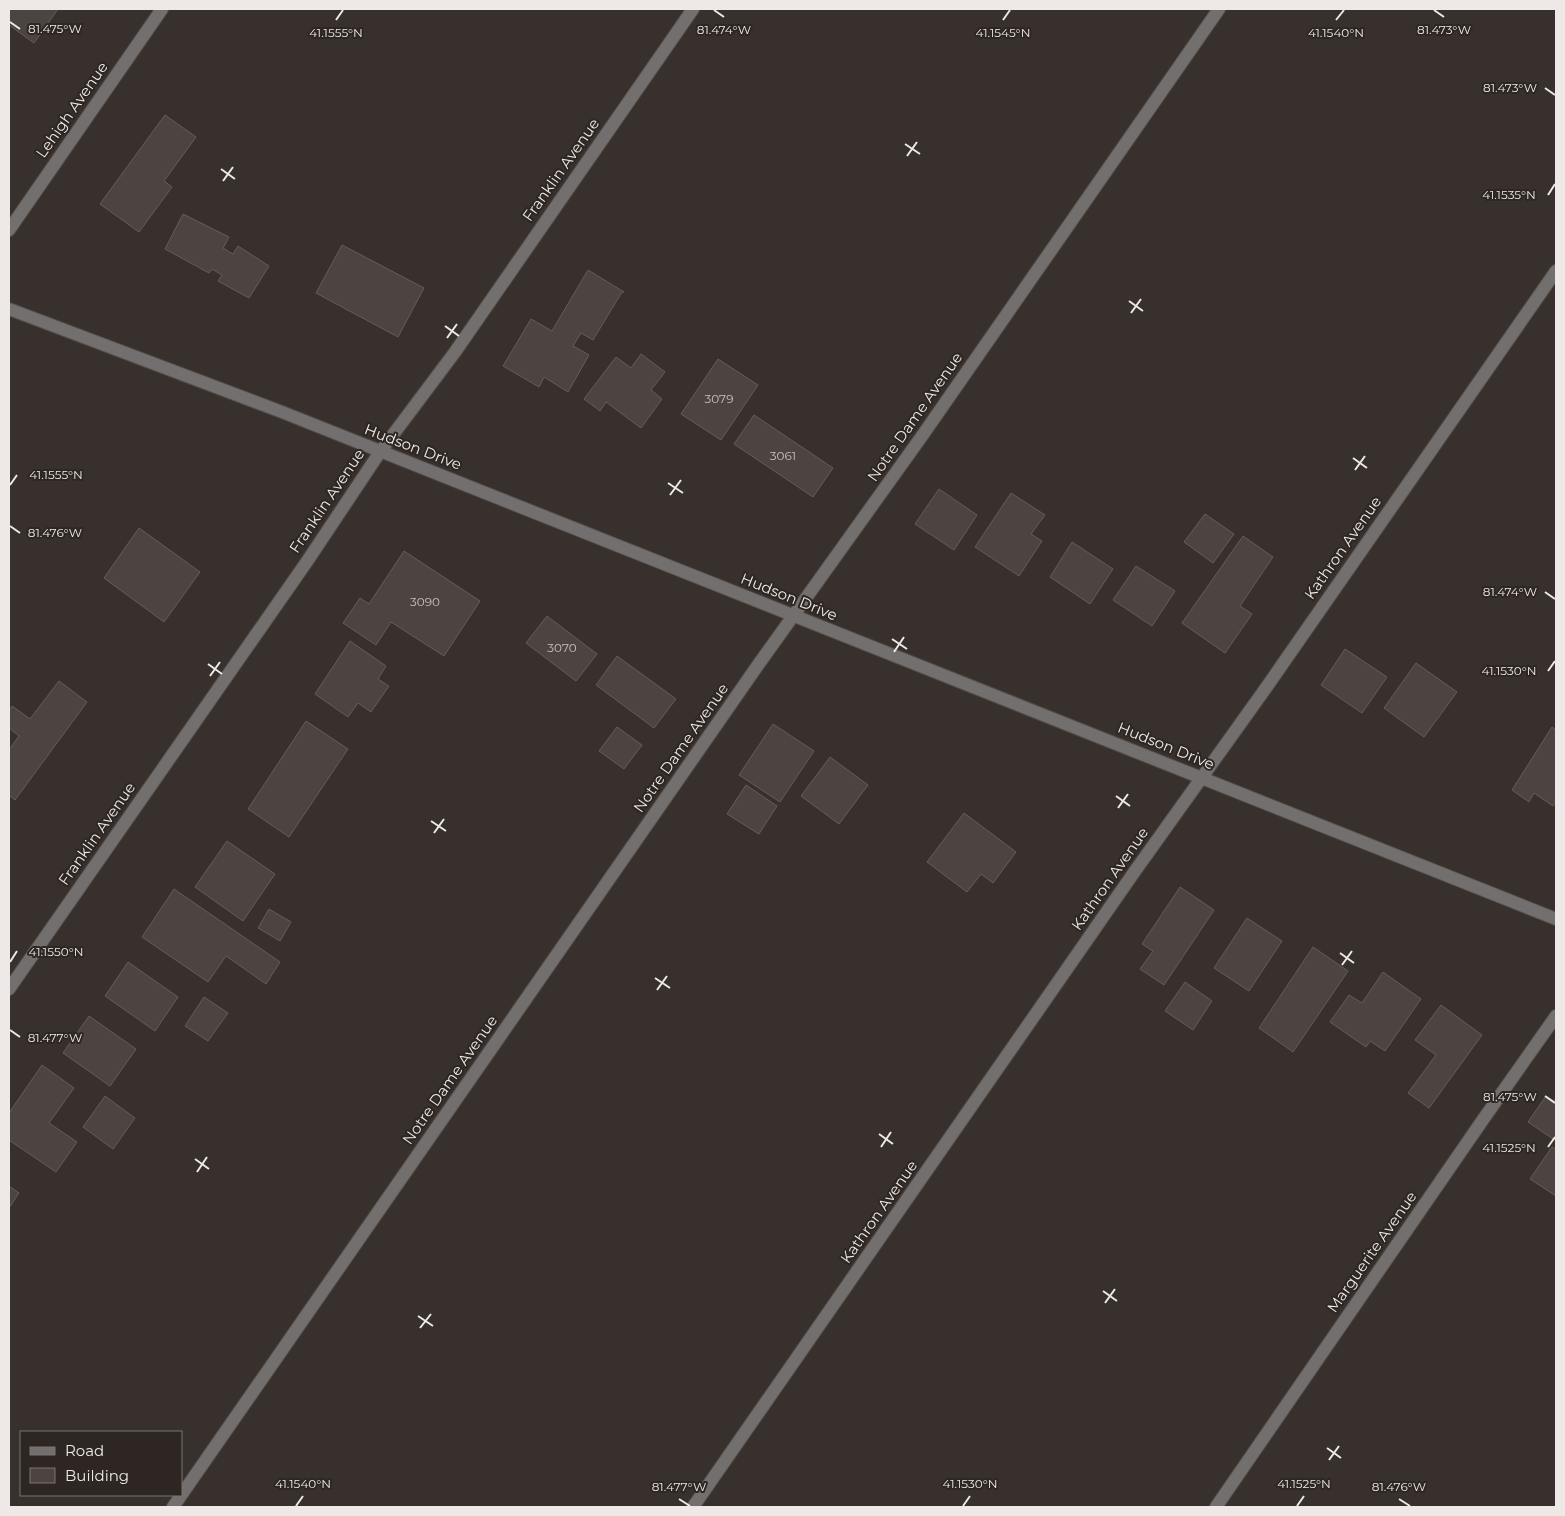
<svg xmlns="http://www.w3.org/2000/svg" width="1565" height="1516" font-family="Montserrat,sans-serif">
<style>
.building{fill:#4c4440;stroke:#655d58}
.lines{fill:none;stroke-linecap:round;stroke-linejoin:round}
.minor-casing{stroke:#544e4a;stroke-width:14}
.tertiary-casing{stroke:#544e4a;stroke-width:14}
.minor{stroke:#746f6f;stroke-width:12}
.tertiary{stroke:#746f6f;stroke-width:12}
.ticks{fill:none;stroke:#eee9e7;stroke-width:2}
.labels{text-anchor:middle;stroke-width:4;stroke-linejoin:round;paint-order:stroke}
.number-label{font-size:12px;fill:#c6c0bd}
.street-label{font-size:15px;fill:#eee9e7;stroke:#2d2622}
.ticks-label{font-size:12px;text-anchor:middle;fill:#eee9e7;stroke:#2d2622;stroke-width:4;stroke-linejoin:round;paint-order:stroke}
</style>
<rect width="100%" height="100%" fill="#37302c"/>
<!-- building -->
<g class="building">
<path d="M9,9H58L34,43L9,25Z"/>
<path d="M165,115L196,137L164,181L172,187L139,232L100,204Z"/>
<path d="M183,214L229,237L223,248L233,254L238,246L269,266L249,298L218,281L222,275L212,269L209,273L165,249Z"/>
<path d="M342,245L424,288L398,337L316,293Z"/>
<path d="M588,270L624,292H622L593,340L581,333L573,346L589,355L568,392L544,377L539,387L503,366L531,319L552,331Z"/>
<path d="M641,354L665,372L651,390L662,399L641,428L606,402L600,411L584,399L616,357L631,368Z"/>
<path d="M718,359L758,385L721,440L681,414Z"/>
<path d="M754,415L833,468L813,497L734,444Z"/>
<path d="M939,489L977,515L954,550L915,524Z"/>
<path d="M1011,493L1045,515L1031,534L1042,541L1019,576L975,547Z"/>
<path d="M1205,514L1234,534L1213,563L1184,542Z"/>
<path d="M139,528L200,572L164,622L104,578Z"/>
<path d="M1243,536L1273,557L1240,606L1252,614L1225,653L1182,623Z"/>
<path d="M1072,542L1113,569L1090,604L1050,577Z"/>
<path d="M404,551L480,601L444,656L391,622L376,645L343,623L360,598L369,604Z"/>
<path d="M1136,566L1175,591L1152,626L1113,600Z"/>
<path d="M547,616L597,654L576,681L526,643Z"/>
<path d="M350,641L386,666L378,679L389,686L371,712L358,703L348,717L315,694Z"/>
<path d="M1345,649L1387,677L1362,713L1321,685Z"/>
<path d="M617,656L676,699L654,728L596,685Z"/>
<path d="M1416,663L1457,692L1424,737L1384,708Z"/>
<path d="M59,681L87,702L15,800L9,795V750L19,736L9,728V711L12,706L30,719Z"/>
<path d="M306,721L348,749L289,837L248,809Z"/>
<path d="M773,724L814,751L780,802L739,775Z"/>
<path d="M617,727L642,745L624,769L599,751Z"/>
<path d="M1552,727L1556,730V802L1553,806L1534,793L1529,802L1512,790Z"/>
<path d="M830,757L868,785L839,824L801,796Z"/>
<path d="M746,785L777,806L759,834L727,814Z"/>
<path d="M964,813L1016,852L993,883L981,874L967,892L927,862Z"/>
<path d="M227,841L275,874L243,921L195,887Z"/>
<path d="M1180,887L1214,910L1164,985L1140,969L1153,951L1142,944Z"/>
<path d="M174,889L280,962L266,984L226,956L208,982L142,937Z"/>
<path d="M269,909L291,922L280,941L258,928Z"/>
<path d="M1247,918L1282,941L1249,991L1214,968Z"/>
<path d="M1313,947L1348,971L1293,1052L1259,1028Z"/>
<path d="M128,962L178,997L155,1031L105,996Z"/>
<path d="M1383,972L1421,999L1385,1051L1370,1041L1366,1047L1330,1022L1349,995L1362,1003Z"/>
<path d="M1185,982L1212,1001L1193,1030L1165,1011Z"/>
<path d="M204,997L228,1013L208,1041L185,1026Z"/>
<path d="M1441,1005L1482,1035L1429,1108L1408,1093L1436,1055L1415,1040Z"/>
<path d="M89,1016L136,1049L110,1086L63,1053Z"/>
<path d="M42,1065L74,1088L49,1123L77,1142L56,1172L9,1140V1113Z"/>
<path d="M105,1096L135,1118L113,1149L83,1127Z"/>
<path d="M1546,1096L1554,1101L1556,1098V1141L1528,1122Z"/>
<path d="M1552,1147L1556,1149V1196L1530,1179Z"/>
<path d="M9,1186L19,1193L9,1208Z"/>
</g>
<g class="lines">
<defs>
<g id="minor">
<path d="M9,230L162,9"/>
<path d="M9,989L308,560L380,452L455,352L693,9"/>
<path d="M173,1507L758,665L922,436L1219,9"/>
<path d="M693,1507L1135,871L1268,685L1556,271"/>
<path d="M1216,1507L1482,1121L1556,1016"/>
</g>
<path id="tertiary" d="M9,309L282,412L1556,919"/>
</defs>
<!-- minor casing -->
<use href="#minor" class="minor-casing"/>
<!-- tertiary casing -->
<use href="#tertiary" class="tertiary-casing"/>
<!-- minor -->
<use href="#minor" class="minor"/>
<!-- tertiary -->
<use href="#tertiary" class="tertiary"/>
</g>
<!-- ticks -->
<path class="ticks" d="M714,10L724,17M1434,10L1444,17M336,20L343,10M1003,20L1010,10M1336,20L1344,10M10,22L20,29M1545,88L1555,95M905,144L920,154M907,156L917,142M221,169L235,179M223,181L233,167M1548,195L1555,184M1129,301L1143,311M1131,313L1141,299M445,326L459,336M447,338L457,324M1353,458L1367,468M1355,470L1365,456M668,483L683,493M10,485L17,475M670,495L681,480M10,526L20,533M1545,592L1555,599M892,639L907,649M894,652L904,637M208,664L222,674M1548,671L1555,661M210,676L220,662M1116,796L1130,806M1118,808L1128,794M431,821L446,831M434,833L444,819M1340,953L1354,963M10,962L17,951M1342,965L1352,951M655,978L670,988M657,990L667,976M10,1030L20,1037M1545,1096L1555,1103M879,1134L893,1144M881,1147L891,1132M1548,1147L1555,1137M195,1159L209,1169M197,1172L207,1157M1103,1291L1117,1301M1105,1303L1115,1289M418,1316L433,1326M420,1328L431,1314M1327,1448L1341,1458M1329,1460L1339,1446M679,1499L690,1506M1399,1499L1410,1506M296,1506L303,1496M963,1506L970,1496M1297,1506L1304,1496"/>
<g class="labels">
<!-- number labels -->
<g class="number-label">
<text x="719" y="403">3079</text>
<text x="783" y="460">3061</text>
<text x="425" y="606">3090</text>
<text x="562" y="652">3070</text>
</g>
<!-- street labels -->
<g class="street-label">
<text transform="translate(72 110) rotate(-55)" y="5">Lehigh Avenue</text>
<text transform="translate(561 170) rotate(-55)" y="5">Franklin Avenue</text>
<text transform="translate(915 417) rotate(-55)" y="5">Notre Dame Avenue</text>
<text transform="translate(413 447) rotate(21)" y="5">Hudson Drive</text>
<text transform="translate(327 501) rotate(-56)" y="5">Franklin Avenue</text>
<text transform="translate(1343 548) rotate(-55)" y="5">Kathron Avenue</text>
<text transform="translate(789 597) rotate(22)" y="5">Hudson Drive</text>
<text transform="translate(1166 746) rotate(22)" y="5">Hudson Drive</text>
<text transform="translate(681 748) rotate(-55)" y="5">Notre Dame Avenue</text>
<text transform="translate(97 834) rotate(-55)" y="5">Franklin Avenue</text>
<text transform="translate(1110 879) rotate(-55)" y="5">Kathron Avenue</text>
<text transform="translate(450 1080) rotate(-55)" y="5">Notre Dame Avenue</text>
<text transform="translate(879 1212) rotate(-55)" y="5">Kathron Avenue</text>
<text transform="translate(1372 1252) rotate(-55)" y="5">Marguerite Avenue</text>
</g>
</g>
<g class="ticks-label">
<text x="55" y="33">81.475°W</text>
<text x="1444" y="34">81.473°W</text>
<text x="724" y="34">81.474°W</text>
<text x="336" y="37">41.1555°N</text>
<text x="1003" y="37">41.1545°N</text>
<text x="1336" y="37">41.1540°N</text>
<text x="1510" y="92">81.473°W</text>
<text x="1509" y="199">41.1535°N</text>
<text x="56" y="479">41.1555°N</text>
<text x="55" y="537">81.476°W</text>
<text x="1510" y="596">81.474°W</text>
<text x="1509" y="675">41.1530°N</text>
<text x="56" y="956">41.1550°N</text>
<text x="55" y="1042">81.477°W</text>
<text x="1510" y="1101">81.475°W</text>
<text x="1509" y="1152">41.1525°N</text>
<text x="303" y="1488">41.1540°N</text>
<text x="970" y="1488">41.1530°N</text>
<text x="1304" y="1488">41.1525°N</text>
<text x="679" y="1491">81.477°W</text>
<text x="1399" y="1491">81.476°W</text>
</g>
<!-- border -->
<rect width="1565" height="1516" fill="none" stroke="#eee9e7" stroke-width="20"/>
<!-- legend -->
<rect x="20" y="1431" width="162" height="65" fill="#2d2622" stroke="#7a7471"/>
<rect x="30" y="1447" width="25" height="8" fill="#746f6f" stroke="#7a7471"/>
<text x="65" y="1456" font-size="15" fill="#eee9e7">Road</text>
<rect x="30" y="1468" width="25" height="15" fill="#4c4440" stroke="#7a7471"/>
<text x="65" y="1481" font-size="15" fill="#eee9e7">Building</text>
</svg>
